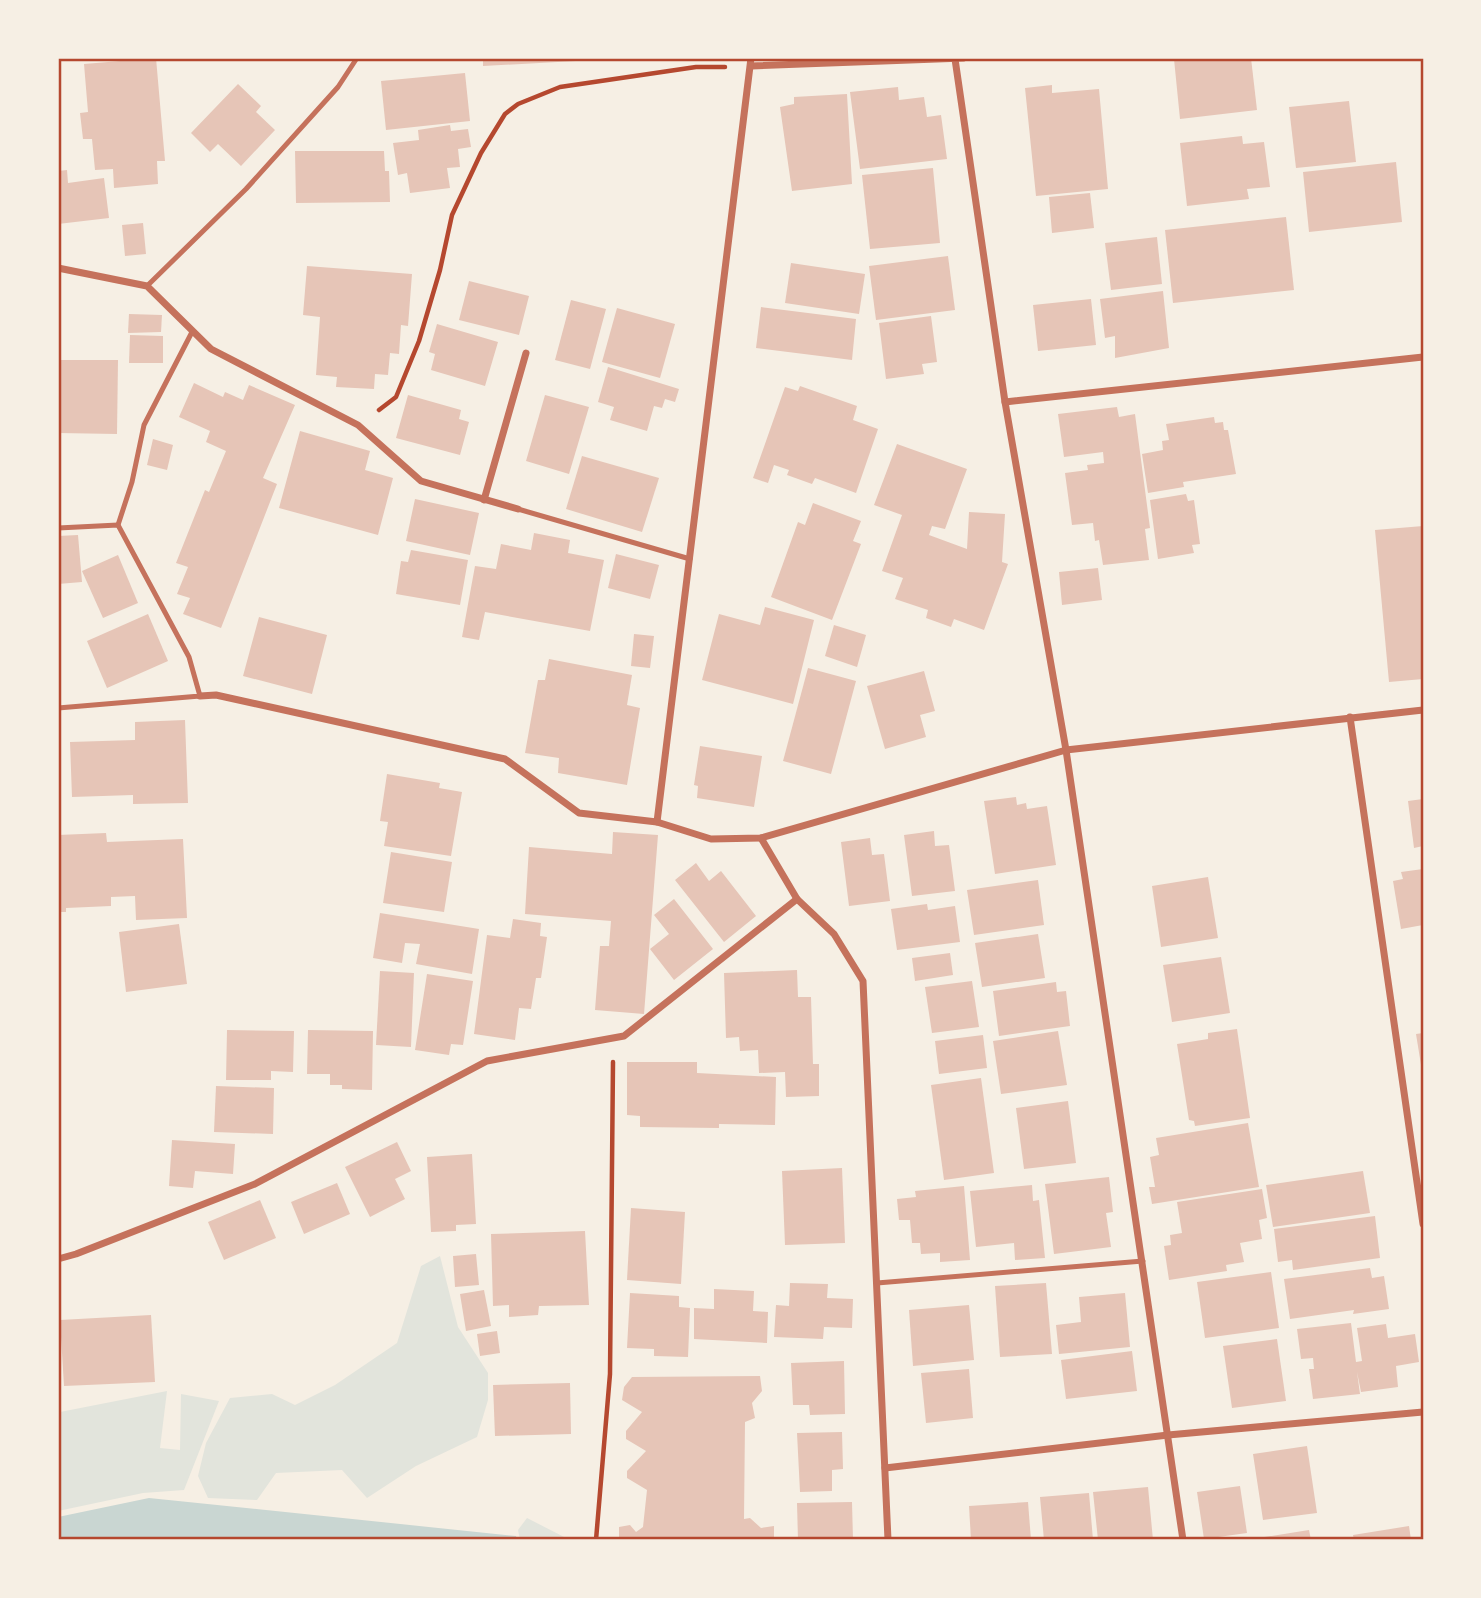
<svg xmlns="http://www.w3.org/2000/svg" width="1481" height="1598" font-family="Arial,sans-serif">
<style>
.green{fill:#e2e4dc}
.water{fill:#c9d6d2}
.building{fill:#e6c5b7}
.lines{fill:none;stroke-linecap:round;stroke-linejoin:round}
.path{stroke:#b5482f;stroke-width:4.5}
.service{stroke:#c5725c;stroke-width:5}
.minor{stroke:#c5725c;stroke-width:7}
.neatline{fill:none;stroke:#b5482f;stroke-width:2.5}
</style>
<rect width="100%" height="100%" fill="#f6efe4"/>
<!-- green -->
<g class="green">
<path d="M440,1256L458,1327L488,1373V1400L477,1437L416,1466L367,1498L342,1470L276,1473L257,1500L208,1498L198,1476L206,1443L230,1398L272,1394L295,1405L335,1385L397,1343L421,1266Z"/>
<path d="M167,1391L160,1448L180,1450L181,1394L219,1401L184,1490L143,1493L58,1511V1416L60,1412Z"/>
<path d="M527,1518L570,1540H520L518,1530Z"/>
</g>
<!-- water -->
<path class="water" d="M149,1498L516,1536L517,1540H58V1517Z"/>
<!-- building -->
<g class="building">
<path d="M156,58L165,161H157L158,184L114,188L113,169L95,170L92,139H83L80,113L88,112L84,64Z"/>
<path d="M483,58H594V60L483,66Z"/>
<path d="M1185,58H1251L1257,110L1180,119L1174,59Z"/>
<path d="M465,73L470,121L386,130L381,81Z"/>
<path d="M238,84L261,106L256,112L275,130L241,166L218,144L210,152L191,133Z"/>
<path d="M1052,85V93L1099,89L1108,189L1036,196L1025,88Z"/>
<path d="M898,87L899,100L924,97L927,117L941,115L947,159L860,169L850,92Z"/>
<path d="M847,94L852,184L792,191L780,107L794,104V97Z"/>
<path d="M1349,101L1356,162L1296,168L1289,107Z"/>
<path d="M450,125L451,131L468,129L471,147L458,149L460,167L447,168L450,188L410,193L407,173L398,175L393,143L419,140L418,130Z"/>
<path d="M1242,136L1243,144L1264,142L1270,187L1247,189L1249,199L1187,206L1180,143Z"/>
<path d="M295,151H384L385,171H389L390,202L296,203Z"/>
<path d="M1396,162L1402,222L1309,232L1303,172Z"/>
<path d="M933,168L940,243L870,249L862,175Z"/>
<path d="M67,170L68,183L104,178L109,218L58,224V171Z"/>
<path d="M1090,193L1094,228L1052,233L1049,197Z"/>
<path d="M1286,217L1294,290L1173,303L1165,230Z"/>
<path d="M143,223L146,254L125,256L122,225Z"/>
<path d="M1157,237L1162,284L1111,290L1105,243Z"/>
<path d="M948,256L955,310L876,320L869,266Z"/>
<path d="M791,263L865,274L859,314L785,303Z"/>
<path d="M307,266L412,274L408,326L401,325L399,354L390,353L388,375L375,374L374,389L336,387L337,377L316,375L320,317L303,315Z"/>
<path d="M469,281L529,296L519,335L459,320Z"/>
<path d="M1163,291L1169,348L1115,358V336L1105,338L1100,299Z"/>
<path d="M1091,299L1096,345L1038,351L1033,305Z"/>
<path d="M571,300L606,309L590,369L555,360Z"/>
<path d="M761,307L856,319L852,360L756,348Z"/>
<path d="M617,308L675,324L660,378L602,362Z"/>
<path d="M129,314L162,315L161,332L128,333Z"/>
<path d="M931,316L937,362L922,364L924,374L886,379L879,323Z"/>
<path d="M437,324L498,342L485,386L431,370L435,354L429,352Z"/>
<path d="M130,335L163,336V363H129Z"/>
<path d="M58,360H118L117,434L58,433Z"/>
<path d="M608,367L679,389L675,402L665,399L662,408L654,406L647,431L610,420L614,407L598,402Z"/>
<path d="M194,383L223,397L225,392L243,400L249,385L295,405L263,478L277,484L221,628L183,614L190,598L177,594L188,567L176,563L205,490L209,492L226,451L206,442L210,431L179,417Z"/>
<path d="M800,386L857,406L853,420L878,429L856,493L815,478L812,484L787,475L789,470L774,465L768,483L753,478L785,387L798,391Z"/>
<path d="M408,395L461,410L459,419L469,422L460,455L396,438Z"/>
<path d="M545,395L589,407L569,474L526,461Z"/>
<path d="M1117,407L1119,417L1135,414L1150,528L1145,529L1149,560L1103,565L1099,540L1095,541L1093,523L1072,525L1065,473L1088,470L1087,465L1104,463L1103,452L1064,457L1058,414Z"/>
<path d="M1214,417L1215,423L1223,422L1224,430H1228L1236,474L1183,482L1184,487L1148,493L1142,454L1163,450L1162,441L1169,440L1166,424Z"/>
<path d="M300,431L370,451L365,470L393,478L378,535L279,508Z"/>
<path d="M153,439L173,445L167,470L147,465Z"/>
<path d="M897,444L967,469L945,529L932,526L929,535L967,549L969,512L1005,514L1002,562L1008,564L984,630L954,619L951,627L926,618L928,610L895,599L903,578L882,571L902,515L874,505Z"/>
<path d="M582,456L659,478L642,532L566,509Z"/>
<path d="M1186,494L1188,501L1194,500L1200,544L1192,545L1194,553L1158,559L1150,500Z"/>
<path d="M415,499L479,513L470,555L406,541Z"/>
<path d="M813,503L861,521L853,541L861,544L832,620L771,597L798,522L805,525Z"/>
<path d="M1423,526V679L1389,682L1375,530Z"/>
<path d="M534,533L570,540L568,553L604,560L590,631L485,612L479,640L462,637L475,566L496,569L501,544L531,550Z"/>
<path d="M78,535L82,582L58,584V536Z"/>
<path d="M411,550L468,560L460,605L396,594L401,561L408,562Z"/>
<path d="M616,554L659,565L650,599L608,588Z"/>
<path d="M118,555L138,603L103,618L82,571Z"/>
<path d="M1098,568L1102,600L1062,605L1059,572Z"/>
<path d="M765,607L814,620L793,704L702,680L719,614L760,625Z"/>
<path d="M148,614L168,661L107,688L87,641Z"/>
<path d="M259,617L327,635L312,694L243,676Z"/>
<path d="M834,625L866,635L857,667L825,656Z"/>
<path d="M634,634L654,636L650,668L631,666Z"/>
<path d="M549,659L632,675L627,705L640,708L627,785L558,773L559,758L525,753L538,680H545Z"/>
<path d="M808,668L856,681L831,774L783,761Z"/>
<path d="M924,671L935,711L920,715L926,737L885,749L867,686Z"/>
<path d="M185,720L188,803L133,804V795L72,797L70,742L135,740V722Z"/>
<path d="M700,746L762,756L754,807L697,798L698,786L694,785Z"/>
<path d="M387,774L440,783L439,788L462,792L451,856L384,846L388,822L380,821Z"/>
<path d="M1016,797L1017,805L1026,803L1027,809L1047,806L1056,865L995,874L984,801Z"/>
<path d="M1423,799V846L1414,848L1408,801Z"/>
<path d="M934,831L935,846L949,845L955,891L912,896L904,835Z"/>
<path d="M613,832L658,835L644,1014L595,1010L600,946H609L611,921L525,914L529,847L612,854Z"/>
<path d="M106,833L107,842L183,839L187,918L136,920L135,896L111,897V906L66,908V912H58V835Z"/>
<path d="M870,838L872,855L884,854L890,901L849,906L841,842Z"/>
<path d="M391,852L452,862L444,912L383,903Z"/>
<path d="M696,863L709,881L721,871L756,916L724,942L675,880Z"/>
<path d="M1423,869V925L1401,929L1393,881L1403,879L1401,872Z"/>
<path d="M1208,877L1218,938L1161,947L1152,886Z"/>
<path d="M1038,880L1044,925L974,935L967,890Z"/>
<path d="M674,899L713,949L674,980L650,949L669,934L654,915Z"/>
<path d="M927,904L928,910L955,906L960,942L897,950L891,909Z"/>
<path d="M380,913L479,929L472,974L416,964L420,944L405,943L402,963L373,958Z"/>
<path d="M513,919L541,923L540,936L547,937L541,978H536L531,1009L519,1008L515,1040L474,1034L487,935L510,938Z"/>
<path d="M179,924L187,984L126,992L119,932Z"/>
<path d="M1038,934L1045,978L982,987L975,943Z"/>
<path d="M950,953L953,975L915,981L912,958Z"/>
<path d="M1221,957L1230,1013L1172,1022L1163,965Z"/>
<path d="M797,970L798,997H811L813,1064H819V1096L786,1097L785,1072L759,1073L758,1050L740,1051L739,1037L726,1038L724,973Z"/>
<path d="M380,971L414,973L411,1047L376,1045Z"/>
<path d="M427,974L473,981L463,1045L451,1044L449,1055L415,1050Z"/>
<path d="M972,981L979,1027L932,1033L925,987Z"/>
<path d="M1056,982L1057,992L1066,991L1070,1026L999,1036L993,991Z"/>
<path d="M1237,1029L1250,1118L1195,1126L1194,1121L1189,1120L1177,1044L1208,1039V1033Z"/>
<path d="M227,1030L294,1031L293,1072L271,1071V1080H226Z"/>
<path d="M308,1030L373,1031L372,1090L342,1089V1085H330V1074H307Z"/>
<path d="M1058,1031L1067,1085L1001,1094L993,1041Z"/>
<path d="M1423,1033V1071H1422L1416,1034Z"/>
<path d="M983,1035L987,1068L939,1074L935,1041Z"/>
<path d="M627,1062H697V1073L776,1077L775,1125L719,1124V1128L640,1127V1116L627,1115Z"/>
<path d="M981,1078L994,1173L944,1180L931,1085Z"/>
<path d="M216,1086L274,1088L273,1134L214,1132Z"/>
<path d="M1068,1101L1076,1163L1024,1169L1016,1108Z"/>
<path d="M1248,1123L1259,1187L1152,1204L1149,1187H1155L1150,1157L1159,1155L1156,1138Z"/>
<path d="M172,1140L235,1144L233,1174L195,1171L193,1188L169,1186Z"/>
<path d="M397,1142L411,1171L395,1179L405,1199L370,1217L345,1167Z"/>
<path d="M472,1154L476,1224L456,1225V1231L431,1232L427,1157Z"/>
<path d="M842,1168L845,1243L785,1245L782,1171Z"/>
<path d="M1363,1171L1370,1213L1273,1227L1266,1185Z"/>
<path d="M1109,1177L1113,1212L1106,1213L1111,1247L1054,1254L1045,1184Z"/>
<path d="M337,1183L350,1214L304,1234L291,1202Z"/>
<path d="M1032,1185L1033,1201L1039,1200L1045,1258L1015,1260L1014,1243L976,1247L970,1191Z"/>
<path d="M964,1186L970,1260L940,1262V1253L921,1254L920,1243H912L910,1220H899L897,1199L916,1197L915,1191Z"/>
<path d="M1262,1189L1267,1218L1259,1220L1262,1239L1240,1243L1244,1262L1226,1265L1227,1271L1169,1280L1164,1246L1171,1245L1170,1235L1182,1233L1177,1202Z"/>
<path d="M260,1200L276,1238L224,1260L208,1222Z"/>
<path d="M631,1208L685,1212L681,1284L627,1280Z"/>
<path d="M1375,1216L1380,1258L1293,1270L1292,1260L1278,1262L1274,1229Z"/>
<path d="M585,1231L589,1305L539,1306L538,1315L509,1317V1305L493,1306L491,1234Z"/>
<path d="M476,1254L479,1285L455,1287L453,1256Z"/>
<path d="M1370,1268L1372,1278L1384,1276L1389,1309L1353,1314L1354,1310L1290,1319L1284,1279Z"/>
<path d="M1271,1272L1279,1328L1205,1338L1197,1282Z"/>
<path d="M790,1283L828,1284L827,1298L853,1299L852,1328L824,1327L823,1339L774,1337L776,1305L789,1306Z"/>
<path d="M1046,1283L1052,1354L1000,1357L995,1286Z"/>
<path d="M714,1289L754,1291L753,1311L768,1312L767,1343L694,1339V1308L714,1309Z"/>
<path d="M484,1290L491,1326L466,1331L460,1294Z"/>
<path d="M630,1293L679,1296V1307L690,1308L688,1357L654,1356V1349L627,1348Z"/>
<path d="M1125,1293L1130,1347L1059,1354L1056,1325L1081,1322L1079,1297Z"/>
<path d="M969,1305L974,1360L913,1366L909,1310Z"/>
<path d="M151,1315L155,1382L64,1386L60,1320Z"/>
<path d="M1351,1323L1356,1362L1362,1361L1357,1328L1386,1324L1388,1338L1415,1334L1419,1362L1396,1366L1398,1387L1361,1392L1357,1372L1360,1394L1313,1399L1309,1369H1314L1313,1358L1301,1359L1297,1329Z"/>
<path d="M497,1331L500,1353L480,1356L477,1334Z"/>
<path d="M1277,1339L1286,1401L1232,1408L1223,1346Z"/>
<path d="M1132,1351L1137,1391L1066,1399L1061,1360Z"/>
<path d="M844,1361L845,1414L810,1415L809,1405H793L791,1363Z"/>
<path d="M969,1369L973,1418L926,1423L921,1373Z"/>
<path d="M760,1376L762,1391L752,1403L755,1418L745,1422L744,1519L750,1518L761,1528L774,1526V1540H619V1527L630,1525L636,1532L643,1527L647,1490L627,1478V1471L646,1451L626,1439V1431L642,1412L622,1400L624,1387L632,1377Z"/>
<path d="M570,1383L571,1434L495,1436L493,1385Z"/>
<path d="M842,1432L843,1469L832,1470V1491L800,1492L797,1433Z"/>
<path d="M1307,1446L1317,1513L1263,1520L1253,1454Z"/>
<path d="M1240,1486L1247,1533L1204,1539L1197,1492Z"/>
<path d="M1148,1487L1153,1540H1098L1093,1492Z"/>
<path d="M1089,1493L1093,1540H1044L1040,1497Z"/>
<path d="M852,1502L853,1540H798L797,1503Z"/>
<path d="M1028,1502L1031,1540H971L969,1506Z"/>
<path d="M1409,1526L1411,1540H1354L1353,1535Z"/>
<path d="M1309,1530L1311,1540H1252V1539Z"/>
</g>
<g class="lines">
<!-- path -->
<g class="path">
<path d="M379,410L396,397L419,341L440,270L452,215L481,153L505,114L518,104L560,87L696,67H725"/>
<path d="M596,1540L610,1374L613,1062"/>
</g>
<!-- service -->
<g class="service">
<path d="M147,286L246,189L338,87L357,58"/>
<path d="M518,509L690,559"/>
<path d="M118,525L132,482L144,425L192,332"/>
<path d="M58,528L118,525L189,657L200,696L58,708"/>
<path d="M877,1283L1143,1261"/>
</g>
<!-- minor -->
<g class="minor">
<path d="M955,59L1005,402L1066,750L1183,1540"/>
<path d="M751,66L964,58"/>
<path d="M58,268L147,286L211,349L358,425L421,481L518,509"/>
<path d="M1005,402L1423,357"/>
<path d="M484,500L526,353"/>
<path d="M200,696L216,695L505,759L579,813L657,822L711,839L761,838L1066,750L1423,710"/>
<path d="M1350,717L1423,1224"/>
<path d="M657,822L751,58"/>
<path d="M761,838L797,899L834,934L863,981L888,1540"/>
<path d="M58,1259L76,1254L255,1184L487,1061L624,1036L797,899"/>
<path d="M885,1468L1168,1435L1423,1412"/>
</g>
</g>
<!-- border -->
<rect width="1481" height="1598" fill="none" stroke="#f6efe4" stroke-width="119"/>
<rect x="60" y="60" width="1362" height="1478" class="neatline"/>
</svg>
